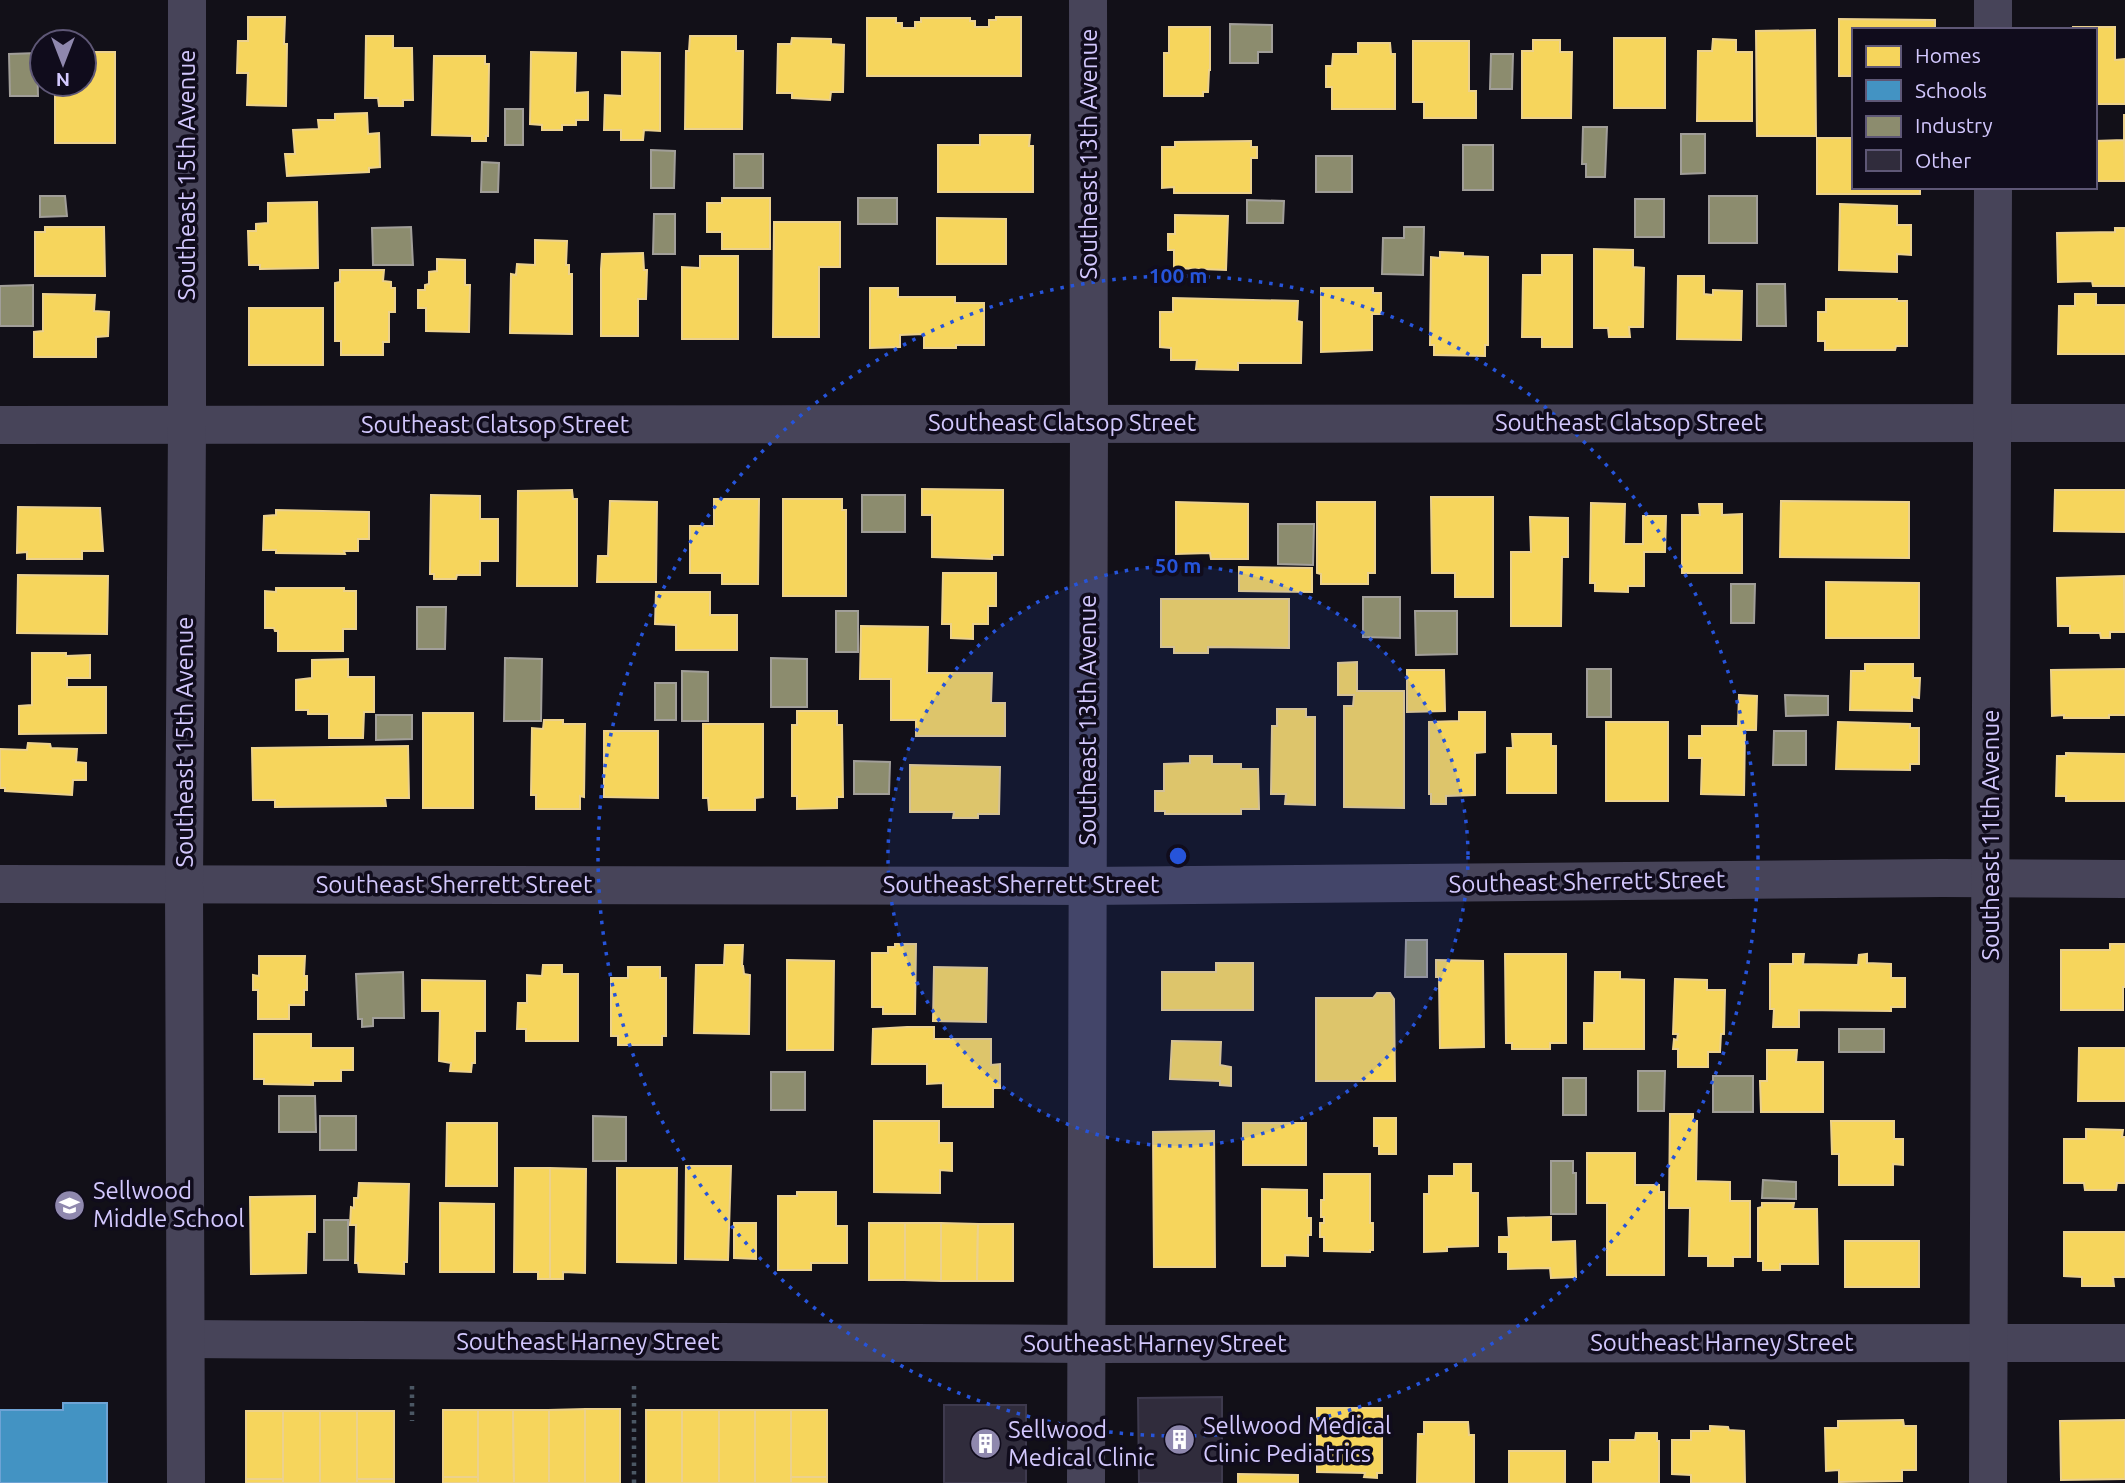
<svg xmlns="http://www.w3.org/2000/svg" width="2125" height="1483" font-family="Ubuntu,sans-serif">
<style>
.homes{fill:#f6d55c;stroke:#ecd18d;stroke-width:2}
.schools{fill:#4393c3;stroke:#6ea3d5;stroke-width:2}
.industry{fill:#8c8c6e;stroke:#a19e99;stroke-width:2}
.building{fill:#302c3c;stroke:#3e3a4e;stroke-width:2}
.lines{fill:none;stroke-linecap:round;stroke-linejoin:round}
.path{stroke:#4b5764;stroke-width:4.5;stroke-dasharray:3.5 5;stroke-linecap:butt}
.street{stroke:#474459;stroke-width:38}
.ring{fill:none;stroke:#2654da;stroke-width:3.5;stroke-dasharray:3.5 7}
.labels{text-anchor:middle;stroke-width:7;stroke-linejoin:round;paint-order:stroke}
.street-label{font-size:24px;fill:#d3c8fe;stroke:#100c1c}
.poi-label{font-size:24px;fill:#d3c8fe;stroke:#100c1c;text-anchor:start}
.centre{fill:#2654da;stroke:#100c1c;stroke-width:3.5}
.ring-label{font-size:21px;text-anchor:middle;font-weight:bold;fill:#2654da;stroke:#100c1c;stroke-width:7;stroke-linejoin:round;paint-order:stroke}
</style>
<rect width="100%" height="100%" fill="#121018"/>
<!-- homes -->
<g class="homes">
<path d="M248,17H285L284,44H287L286,106L247,105L248,73H237L238,41H248Z"/>
<path d="M996,17H1021V76H867V18H896V23H902V28H915V22H921V18H970V21H975V27H989V20H996Z"/>
<path d="M1839,19L1935,20V30H1854V76H1839Z"/>
<path d="M1169,27H1210V70H1209L1208,92H1203V96H1164V53H1169Z"/>
<path d="M2073,27H2115V60L2125,59V104H2095V30H2073Z"/>
<path d="M1815,30L1816,136H1757L1756,31Z"/>
<path d="M366,36H393V48H412L413,100H403V106H379L378,98H365Z"/>
<path d="M690,36H736V51H743L742,129H685L686,51H689Z"/>
<path d="M792,38L831,39V44L844,45L843,92H831L830,100L792,98V93H777L778,44H791Z"/>
<rect x="1614" y="38" width="51" height="70"/>
<path d="M1713,39L1736,40V52H1752V121H1697L1698,51H1712Z"/>
<path d="M1533,40H1560V52H1572L1571,118H1522V51H1533Z"/>
<path d="M1413,41H1469V91H1476V118H1424V102H1413Z"/>
<path d="M1358,43H1390L1391,54H1395V109H1332V87H1326V66H1332L1333,54H1358Z"/>
<path d="M84,52H115V143H55V84H84Z"/>
<path d="M531,52L576,53L575,93L588,92V120H576V125H562V130H542V125L530,124Z"/>
<path d="M622,52L660,53V131L644,130L643,140H621V130H604L605,95L622,96Z"/>
<path d="M434,56H485V64H489L488,136H486V141H472V136L432,135Z"/>
<path d="M367,113L368,134L379,133L380,167L369,168V172L287,176L285,154H295L293,130L319,129L318,120H335V114Z"/>
<path d="M2124,114L2125,181H2095V141L2124,140Z"/>
<path d="M980,135H1030L1029,146H1033V192H938V145H980Z"/>
<path d="M1817,138H1854V187H1920V194H1817Z"/>
<path d="M1251,141V147H1257V158H1251V193H1174V187L1162,188V147H1175V142Z"/>
<path d="M722,198H770V249H722V232H707V203H722Z"/>
<path d="M317,202L318,268L260,269V265H249L248,231H256V224L268,223V203Z"/>
<path d="M1840,204L1897,206V225H1911V255L1897,254V272L1839,270Z"/>
<path d="M1175,215L1228,216L1226,270L1174,268V250H1168V234H1175Z"/>
<path d="M937,218L1006,219V264H937Z"/>
<path d="M774,222H840V267H819V337H773Z"/>
<path d="M45,227H104L105,276H35V232H45Z"/>
<path d="M2115,228H2125V286H2093L2092,281L2058,282L2057,233L2115,232Z"/>
<path d="M535,240L567,241L566,265H569V274H572V334L510,333L511,274L516,275L517,264L535,265Z"/>
<path d="M1594,249L1633,250V267L1644,268L1643,327H1629L1630,337H1609L1608,328H1594Z"/>
<path d="M1440,252L1463,253V256L1488,257V345H1485V356L1434,355V345H1430L1431,257L1440,258Z"/>
<path d="M643,253L644,270H647L646,299H638V336H601V269L602,254Z"/>
<path d="M1542,255H1572V347H1542V337H1522L1523,275H1542Z"/>
<path d="M700,256H738V339H682V267L700,268Z"/>
<path d="M437,259L465,260V285H470L469,332L426,331V308H418V290H425V285L429,284V272L437,271Z"/>
<path d="M340,270H384L383,281L391,282V288H395V312H389V342H383V355H341V341H335V283L340,282Z"/>
<path d="M1678,276H1704V294L1713,295V290L1742,291L1741,340L1677,339Z"/>
<path d="M870,288H898V297H955V303H984V345H956V348H924V334L900,335V347L870,348Z"/>
<path d="M1321,288H1373V293H1381V314H1372V350L1321,352Z"/>
<path d="M43,294L95,295L94,311L109,312L108,336L96,337V357H34V332L43,331Z"/>
<path d="M2075,294H2096V305H2125V354H2058L2059,306H2075Z"/>
<path d="M1173,298L1298,301L1297,321L1302,322L1301,363H1238V370L1196,369L1197,360H1171V348L1160,347V312H1173Z"/>
<path d="M1826,299H1897V301H1907V346H1896L1895,350H1825V341H1818V312H1826Z"/>
<rect x="249" y="308" width="74" height="57"/>
<path d="M922,489L1003,490V555H992V559L932,557V515H922Z"/>
<path d="M572,490L573,499H577V586H517L518,491Z"/>
<path d="M2055,490H2125V532L2054,531Z"/>
<path d="M431,495L480,496V519H498V561H480V575H457L456,579H434V574H430Z"/>
<path d="M1431,497H1493V597H1455V573H1432Z"/>
<path d="M714,499H759L758,584H722V573H690V526H714Z"/>
<path d="M783,499H842V510H846V596H783Z"/>
<path d="M610,501L657,502L656,582H597L598,556H608Z"/>
<path d="M1781,501L1909,502V558L1780,557Z"/>
<path d="M1176,502L1248,504V559H1211L1210,553L1176,554Z"/>
<path d="M1317,502H1375V573H1368V584H1321V574L1317,573Z"/>
<path d="M1591,503L1625,504L1624,544H1643V516H1666L1665,552H1644V586H1628V592L1595,591V583H1590Z"/>
<path d="M1699,504H1722V515L1742,514V573H1682V515H1700Z"/>
<path d="M18,507L100,508L103,551H82V559H27V552L17,553Z"/>
<path d="M276,510L369,512V539H358V551H344L345,554L276,553V550H263L264,516L276,515Z"/>
<path d="M1530,517L1568,518V557H1562L1561,626H1511V552H1531Z"/>
<path d="M1239,567L1312,568V592L1239,591Z"/>
<path d="M943,573H996V606H988V624H973V639L951,638V624H942Z"/>
<path d="M18,575L108,576L107,634L17,633Z"/>
<path d="M2124,576L2125,632H2110V638H2101L2100,633H2070V626H2058L2057,578Z"/>
<path d="M1826,582L1919,583V638H1826Z"/>
<path d="M276,588H344V591H356V629H343V651H278V631H275L274,628H265V591L276,592Z"/>
<path d="M656,592H710V615H737V650H676V625L655,624Z"/>
<path d="M1161,599H1289V648L1208,647V653H1174V647H1161Z"/>
<path d="M861,626L928,627L927,673H992L991,703H1005V736H916V720H891V679H860Z"/>
<path d="M32,653H66V656L90,655V678H67V687H106V733L19,734V706L32,705Z"/>
<path d="M348,659V677H374V712H364L363,738H329V714H308V710H296V680L312,678V660Z"/>
<path d="M1357,662V691H1404V808L1344,807V706H1353L1354,695H1338V663Z"/>
<path d="M1865,664H1913V678H1920L1919,698L1912,697V711L1850,710L1851,671H1865Z"/>
<path d="M2125,669V715H2109V718H2064V715L2052,716L2051,670Z"/>
<path d="M1407,670H1444L1445,711L1407,712Z"/>
<path d="M1739,695L1757,696L1756,730H1745L1744,795L1701,794L1702,758H1689V736H1702V726H1738Z"/>
<path d="M1277,709H1306V717H1315V805L1285,804L1286,794H1271L1272,726H1277Z"/>
<path d="M797,711H837V725H842L843,797H837V808L797,809V796H792V725H797Z"/>
<path d="M1459,712H1485V752L1475,753V795L1446,796V804H1431V794H1429V722L1459,721Z"/>
<rect x="423" y="713" width="50" height="95"/>
<path d="M544,720H563V724H585L584,797L580,796V809H536V795H531L532,728L543,729Z"/>
<rect x="1606" y="722" width="62" height="79"/>
<path d="M1838,722L1910,724V728H1919V764H1910V770L1836,769Z"/>
<path d="M703,724H763V797L755,798V810H709L708,798H703Z"/>
<path d="M604,731H658V798L604,797Z"/>
<path d="M1512,734H1551V746H1556V793H1507V748H1513Z"/>
<path d="M28,743L50,744L51,748L77,749L76,762L86,763V780H73L72,795L5,791V788H0V749L27,750Z"/>
<path d="M408,746L409,798H385L386,806L275,807V800H253L252,748Z"/>
<path d="M2066,753L2125,754V801H2066V796H2056L2057,756H2066Z"/>
<path d="M1190,756H1212V764H1241V769H1258L1259,809H1241V814H1165V811H1155V791H1164V764L1190,763Z"/>
<path d="M910,765L1000,767L999,814H978V818H953L954,812H910Z"/>
<path d="M895,944H916L915,1014H883V1007H872V953H888V947H895Z"/>
<path d="M2110,944H2125V987H2123V1010H2061V950H2110Z"/>
<path d="M725,945H743L742,966H743L744,974L750,975L749,1034L694,1033L696,965H724Z"/>
<path d="M1505,954H1566V1043H1550V1049H1512V1043H1506Z"/>
<path d="M1793,954H1804L1803,964L1858,965L1859,955L1867,954V963L1891,964V978H1905V1007H1891V1011L1799,1010V1027H1773L1774,1009H1770V964H1793Z"/>
<path d="M259,956H305L304,976H307V990H304V1005H289V1019H258V990H253V975L259,976Z"/>
<path d="M787,960L834,961L833,1050H787Z"/>
<path d="M1436,960L1483,961L1484,1047L1440,1048L1439,977H1436Z"/>
<path d="M1216,963H1253V1010H1162V972H1216Z"/>
<path d="M543,965H562V974H578V1041H526V1029H517L518,1003H527V975L542,976Z"/>
<path d="M628,967H660V978H666V1036H662V1045H618V1036H611V978H628Z"/>
<path d="M934,967L987,968L986,1022L933,1021Z"/>
<path d="M1595,972H1620V979L1644,980V1049H1584V1023H1594Z"/>
<path d="M1675,979L1707,980V990H1725L1724,1034H1721L1720,1052H1708V1067H1678V1049H1673L1674,1039L1677,1040L1678,1034H1673Z"/>
<path d="M422,980L485,981V1031H475V1063H472L471,1072L450,1071L451,1063L439,1061L440,1011H422Z"/>
<path d="M1377,993H1390L1394,999L1395,1081H1316V998H1373Z"/>
<path d="M907,1027H934V1039H991V1065L1000,1064V1088H993V1107H943V1083L927,1084V1064H872L873,1029Z"/>
<path d="M254,1034H311V1048H353V1070H341V1081H313V1085L264,1084V1079H254Z"/>
<path d="M1172,1041L1221,1042L1220,1065L1231,1067V1086L1220,1085V1081L1170,1079Z"/>
<path d="M2079,1048H2125V1101H2078Z"/>
<path d="M1767,1050H1797L1796,1062H1823V1112H1761L1760,1081H1767Z"/>
<path d="M1670,1114H1693V1121H1697L1696,1181L1730,1182V1201H1750V1257H1733V1266H1708V1256H1689L1690,1208H1669Z"/>
<path d="M1374,1118H1396V1154H1379V1146H1374Z"/>
<path d="M874,1121H939V1143H952V1171L940,1170V1193L874,1192Z"/>
<path d="M1831,1121H1894V1139H1903V1165L1893,1164V1185H1839V1154H1832Z"/>
<path d="M447,1123H497V1186H446Z"/>
<rect x="1243" y="1123" width="63" height="42"/>
<path d="M2086,1129L2123,1130L2122,1137H2125V1183H2117L2116,1190H2085L2084,1183H2064V1139H2086Z"/>
<path d="M1214,1131L1215,1267H1154L1153,1132Z"/>
<path d="M1587,1153H1635V1185H1659V1192H1664V1275H1607V1203H1587Z"/>
<path d="M1454,1164H1471V1193H1478V1246L1447,1247V1251L1424,1252V1194H1429V1176H1454Z"/>
<path d="M686,1166H731L728,1260L685,1259Z"/>
<path d="M515,1168H550V1279H538V1272H514Z"/>
<path d="M550,1168L586,1169L585,1273L563,1272V1279H550Z"/>
<path d="M617,1168H677L676,1263L617,1262Z"/>
<path d="M1324,1174H1370V1223H1373V1250H1370V1252L1324,1251V1237H1320V1223H1324V1217H1321V1200H1324Z"/>
<path d="M359,1183L409,1184L407,1262H404V1274L359,1272L358,1263H355L356,1225H350L351,1207L354,1208V1198H358Z"/>
<path d="M1262,1189L1307,1190V1218H1311V1235H1308V1256L1285,1255V1266H1262Z"/>
<path d="M797,1192H836V1226H847V1263H811V1270H778V1196H797Z"/>
<path d="M315,1196V1232H307L306,1273L251,1274L250,1197Z"/>
<path d="M440,1203L494,1204V1272H440Z"/>
<path d="M1762,1203H1794L1793,1209H1817L1818,1264H1780V1270H1763V1261H1758V1208L1762,1207Z"/>
<path d="M1551,1217V1242L1575,1241L1576,1277L1551,1278L1550,1268L1508,1269V1252H1499V1237H1509L1508,1218Z"/>
<path d="M734,1223H756V1259L734,1258Z"/>
<rect x="869" y="1223" width="36" height="57"/>
<path d="M905,1223H941V1281L905,1280Z"/>
<path d="M941,1223L978,1224L977,1281H941Z"/>
<path d="M978,1224H1013V1281H977Z"/>
<path d="M2064,1232H2125V1277H2113L2114,1286H2082V1277L2064,1276Z"/>
<rect x="1845" y="1241" width="74" height="46"/>
<path d="M1317,1408H1382V1473H1377V1478L1364,1477L1365,1473L1317,1472Z"/>
<rect x="585" y="1409" width="35" height="74"/>
<path d="M585,1409V1483H549V1410Z"/>
<rect x="443" y="1410" width="35" height="67"/>
<path d="M478,1410H513L514,1483H478Z"/>
<path d="M513,1410H549V1483H514Z"/>
<rect x="646" y="1410" width="36" height="73"/>
<rect x="682" y="1410" width="37" height="73"/>
<rect x="719" y="1410" width="36" height="73"/>
<rect x="755" y="1410" width="36" height="73"/>
<rect x="791" y="1410" width="36" height="67"/>
<rect x="246" y="1411" width="37" height="68"/>
<rect x="283" y="1411" width="37" height="72"/>
<rect x="320" y="1411" width="37" height="72"/>
<rect x="357" y="1411" width="37" height="68"/>
<path d="M1903,1420L1904,1426H1916V1470H1902V1481L1839,1482V1470L1826,1471L1825,1428H1838V1421Z"/>
<path d="M2125,1420V1479L2061,1480L2060,1421Z"/>
<path d="M1424,1422H1468L1469,1435H1474V1483H1417L1418,1434H1424Z"/>
<path d="M1710,1426L1728,1427L1729,1430L1744,1431L1745,1483H1691V1475L1672,1474V1440H1691V1431H1710Z"/>
<path d="M1636,1433H1657V1441H1659V1483H1593V1462H1610V1440H1635Z"/>
<rect x="1509" y="1451" width="56" height="32"/>
<path d="M1238,1474L1298,1475V1483H1238Z"/>
<rect x="443" y="1477" width="35" height="6"/>
<rect x="791" y="1477" width="36" height="6"/>
<rect x="246" y="1479" width="37" height="4"/>
<rect x="357" y="1479" width="37" height="4"/>
</g>
<!-- schools -->
<path class="schools" d="M63,1403H107V1483H0V1410H63Z"/>
<!-- industry -->
<g class="industry">
<path d="M1230,24L1272,25V52H1258V63H1230Z"/>
<path d="M37,53L38,96H10L9,54Z"/>
<path d="M1491,54H1513L1512,89H1490Z"/>
<rect x="505" y="109" width="18" height="36"/>
<path d="M1583,127H1607L1605,177H1586V164H1582Z"/>
<path d="M1681,134H1705V173L1681,174Z"/>
<rect x="1463" y="145" width="30" height="45"/>
<path d="M651,150L675,151L674,188H651Z"/>
<rect x="734" y="154" width="29" height="34"/>
<rect x="1316" y="156" width="36" height="36"/>
<path d="M482,162L499,163L498,192H481Z"/>
<path d="M40,196H65L67,216L40,217Z"/>
<rect x="1709" y="196" width="48" height="47"/>
<rect x="858" y="198" width="39" height="26"/>
<rect x="1635" y="199" width="29" height="38"/>
<path d="M1247,200L1284,201L1283,223H1247Z"/>
<path d="M654,214H675V254H653Z"/>
<path d="M411,227L413,265H373L372,228Z"/>
<path d="M1404,227H1424L1423,275L1382,274L1383,238H1404Z"/>
<path d="M1757,284H1785L1786,326H1757Z"/>
<path d="M33,285V326H0V286Z"/>
<rect x="862" y="495" width="43" height="37"/>
<path d="M1278,524H1314L1313,565L1278,564Z"/>
<path d="M1731,584H1755L1754,623H1731Z"/>
<path d="M1363,597H1400V638L1363,637Z"/>
<path d="M417,607H446L445,649H417Z"/>
<rect x="836" y="611" width="22" height="41"/>
<path d="M1415,611H1457V654L1416,655Z"/>
<path d="M505,658L542,659L541,721H504Z"/>
<path d="M771,658L807,659V707H771Z"/>
<rect x="1587" y="669" width="24" height="48"/>
<path d="M682,671L708,672V721H682Z"/>
<rect x="655" y="683" width="21" height="37"/>
<path d="M1785,695L1828,696V715L1786,716Z"/>
<path d="M376,715H412V739L376,740Z"/>
<path d="M1774,731H1806V765H1773Z"/>
<path d="M854,761L890,762L889,794H854Z"/>
<path d="M1406,940H1427V977H1405Z"/>
<path d="M403,972L404,1018H373V1026L362,1027V1019H358L356,974Z"/>
<rect x="1839" y="1029" width="45" height="23"/>
<path d="M1638,1071H1665L1664,1111H1638Z"/>
<rect x="771" y="1072" width="34" height="38"/>
<rect x="1713" y="1076" width="40" height="36"/>
<rect x="1563" y="1078" width="23" height="37"/>
<path d="M279,1096H315L316,1132H279Z"/>
<rect x="320" y="1116" width="36" height="34"/>
<path d="M593,1116L626,1117V1161H593Z"/>
<path d="M1551,1161H1573V1173H1576V1214H1551Z"/>
<path d="M1763,1180L1796,1182V1199L1762,1198Z"/>
<rect x="324" y="1220" width="24" height="40"/>
</g>
<!-- building -->
<g class="building">
<path d="M1222,1397V1483H1139L1138,1398Z"/>
<rect x="944" y="1405" width="82" height="78"/>
</g>
<g class="lines">
<!-- path -->
<g class="path">
<path d="M412,1386V1421"/>
<path d="M634,1386V1483"/>
</g>
<!-- street -->
<g class="street">
<path d="M1993,30V0"/>
<path d="M0,425L2125,423"/>
<path d="M0,884L1087,886L1942,878L2125,879"/>
<path d="M186,1339L1086,1344L2125,1343"/>
<path d="M186,1483L184,884L187,426V0"/>
<path d="M1086,1483L1089,423L1088,0"/>
<path d="M1988,1483L1993,187"/>
</g>
</g>
<!-- distance rings -->
<circle cx="1178" cy="856" r="290" fill="#2654da" fill-opacity=".12"/>
<g class="ring">
<circle cx="1178" cy="856" r="290"/>
<circle cx="1178" cy="856" r="580"/>
</g>
<!-- icons -->
<defs>
<symbol id="school-disc" viewBox="-11 -11 22 22"><circle r="9.5" fill="#8f88ae" stroke="#100c1c"/><path d="M0-5L7-2L0 1L-7-2ZM-4 1L0 2.5L4 1V4Q0 6-4 4Z" fill="#fff"/></symbol>
<symbol id="building-disc" viewBox="-11 -11 22 22"><circle r="9.5" fill="#8f88ae" stroke="#100c1c"/><path d="M-4-6H4V6H1V3H-1V6H-4ZM-2.5-4.3h1.7v1.8h-1.7ZM.8-4.3h1.7v1.8H.8ZM-2.5-1h1.7V.8h-1.7ZM.8-1h1.7V.8H.8Z" fill="#fff"/></symbol>
</defs>
<g fill-rule="evenodd">
<use href="#school-disc" x="52" y="1188" width="35" height="35"/>
<use href="#building-disc" x="1162" y="1422" width="35" height="35"/>
<use href="#building-disc" x="968" y="1426" width="35" height="35"/>
</g>
<g class="labels">
<!-- street labels -->
<g class="street-label">
<text transform="translate(1089 154) rotate(-90)" y="8">Southeast 13th Avenue</text>
<text transform="translate(187 175) rotate(-90)" y="8">Southeast 15th Avenue</text>
<text x="1062" y="431">Southeast Clatsop Street</text>
<text x="1629" y="431">Southeast Clatsop Street</text>
<text x="495" y="433">Southeast Clatsop Street</text>
<text transform="translate(1088 720) rotate(-90)" y="8">Southeast 13th Avenue</text>
<text transform="translate(185 742) rotate(-90)" y="8">Southeast 15th Avenue</text>
<text transform="translate(1991 835) rotate(-90)" y="8">Southeast 11th Avenue</text>
<text transform="translate(1587 882) rotate(-1)" y="8">Southeast Sherrett Street</text>
<text x="454" y="893">Southeast Sherrett Street</text>
<text x="1021" y="893">Southeast Sherrett Street</text>
<text x="588" y="1350">Southeast Harney Street</text>
<text x="1722" y="1351">Southeast Harney Street</text>
<text x="1155" y="1352">Southeast Harney Street</text>
</g>
<!-- poi labels -->
<g class="poi-label">
<text x="93" y="1199">Sellwood<tspan x="93" dy="28">Middle School</tspan></text>
<text x="1203" y="1434">Sellwood Medical<tspan x="1203" dy="28">Clinic Pediatrics</tspan></text>
<text x="1008" y="1438">Sellwood<tspan x="1008" dy="28">Medical Clinic</tspan></text>
</g>
</g>
<circle cx="1178" cy="856" r="10" class="centre"/>
<g class="ring-label">
<text x="1178" y="283">100 m</text>
<text x="1178" y="573">50 m</text>
</g>
<!-- legend -->
<rect x="1852" y="28" width="245" height="161" fill="#100c1c" stroke="#5e5776" stroke-width="2"/>
<rect x="1866" y="46" width="35" height="21" fill="#f6d55c" stroke="#5e5776" stroke-width="2"/>
<text x="1915" y="63" font-size="21" fill="#d3c8fe">Homes</text>
<rect x="1866" y="80" width="35" height="21" fill="#4393c3" stroke="#5e5776" stroke-width="2"/>
<text x="1915" y="98" font-size="21" fill="#d3c8fe">Schools</text>
<rect x="1866" y="116" width="35" height="21" fill="#8c8c6e" stroke="#5e5776" stroke-width="2"/>
<text x="1915" y="133" font-size="21" fill="#d3c8fe">Industry</text>
<rect x="1866" y="150" width="35" height="21" fill="#302c3c" stroke="#5e5776" stroke-width="2"/>
<text x="1915" y="168" font-size="21" fill="#d3c8fe">Other</text>
<!-- north arrow -->
<g transform="translate(63 63) rotate(180)"><circle r="33" fill="#100c1c" stroke="#5e5776" stroke-width="2"/>
<path d="M0-5L12 26L0 18L-12 26Z" fill="#8f88ae"/>
<text y="-10" font-size="19" font-weight="bold" text-anchor="middle" fill="#d3c8fe">N</text>
</g>
</svg>
